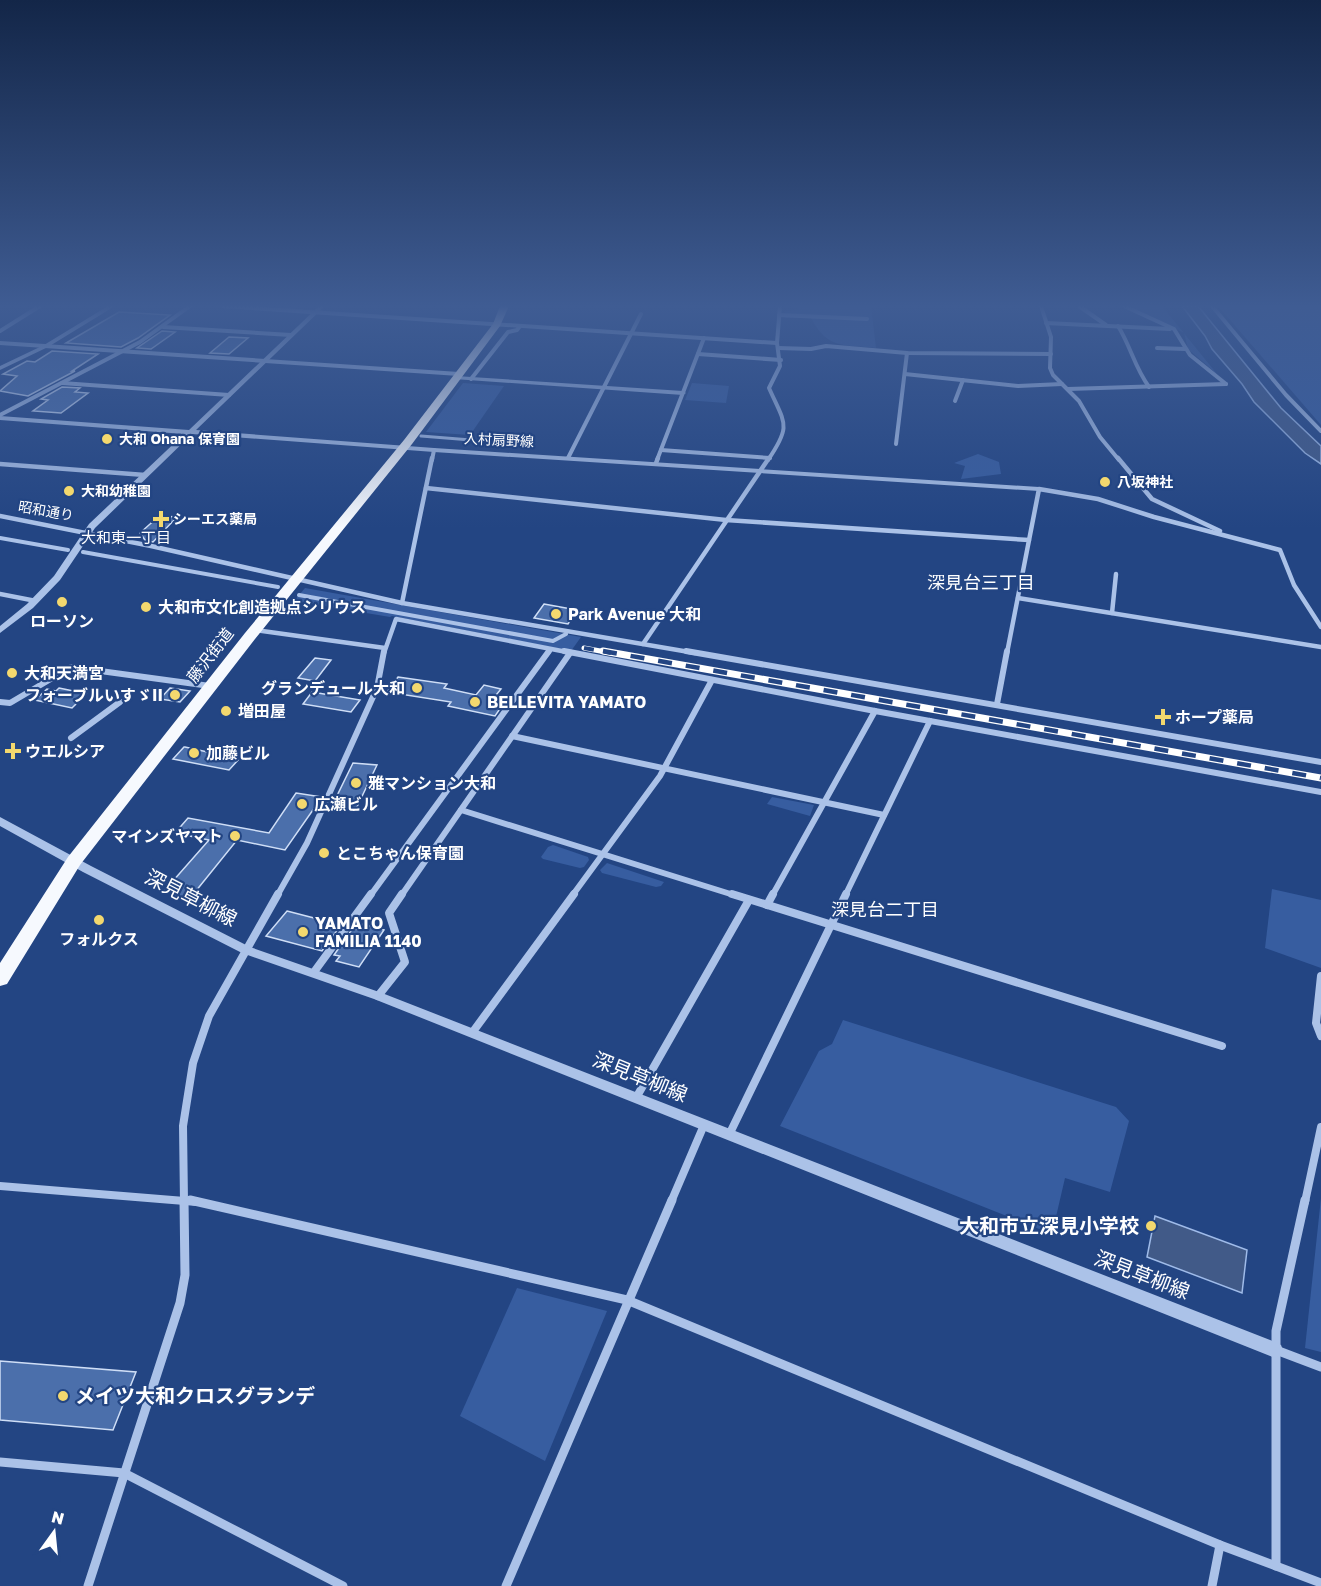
<svg xmlns="http://www.w3.org/2000/svg" width="1321" height="1586" font-family="'Golos Text','Noto Sans JP',sans-serif">
<style>
.green{fill:#375da0}
.water{fill:#415a88;stroke:#9fbbe9;stroke-width:1.5}
.building{fill:#4b6fab;stroke:#cfdef6;stroke-width:1.5}
.lines{fill:none;stroke-linecap:round;stroke-linejoin:round}
.pedestrian-far1{stroke:#abc2e8;stroke-width:3}
.pedestrian{stroke:#abc2e8;stroke-width:4}
.minor-far4{stroke:#abc2e8;stroke-width:4}
.minor-far3{stroke:#abc2e8;stroke-width:4.5}
.minor-far2{stroke:#abc2e8;stroke-width:6}
.minor-far1{stroke:#abc2e8;stroke-width:8}
.minor{stroke:#abc2e8;stroke-width:9}
.tertiary{fill:#abc2e8;fill-rule:evenodd}
.trunk{fill:#f6f9fe;fill-rule:evenodd}
.rail-far1-casing{stroke:#fff;stroke-width:5}
.rail-casing{stroke:#fff;stroke-width:7}
.rail-far1{stroke:#234583;stroke-width:4;stroke-dasharray:10;stroke-linecap:butt}
.rail{stroke:#234583;stroke-width:4.5;stroke-dasharray:14;stroke-linecap:butt}
.poi-dot{fill:#f3d86e;stroke:#234583;stroke-width:2}
.labels{text-anchor:middle;stroke-width:4.5;stroke-linejoin:round;paint-order:stroke}
.far-poi-label{font-size:14px;font-weight:bold;fill:#fff;stroke:#234583;text-anchor:start}
.far-street-label{font-size:14px;fill:#fff;stroke:#234583}
.far-neighbourhood-label{font-size:15px;fill:#fff;stroke:#234583}
.poi-label{font-size:16px;font-weight:bold;fill:#fff;stroke:#234583;text-anchor:start}
.street-label{font-size:16px;fill:#fff;stroke:#234583}
.neighbourhood-label{font-size:18px;fill:#fff;stroke:#234583}
.near-street-label{font-size:20px;fill:#fff;stroke:#234583}
.near-poi-label{font-size:20px;font-weight:bold;fill:#fff;stroke:#234583;text-anchor:end}
</style>
<rect width="100%" height="100%" fill="#234583"/>
<!-- green -->
<g class="green">
<path d="M798,306H871L876,348C843,344 828,350 811,318H785V311L799,310Z"/>
<path d="M1130,306H1162L1217,374L1188,349L1184,333Z"/>
<path d="M1218,306H1321V425Z"/>
<path d="M463,383L504,386L470,435L426,432Z"/>
<path d="M692,383L729,386L726,403L685,400Z"/>
<path d="M978,454L999,462L1001,474L961,479L965,466L954,463Z"/>
<path d="M305,588L581,637L571,651L392,616L390,617L294,601Z"/>
<path d="M772,797L814,805L810,816L767,804Z"/>
<path d="M553,845L588,857L589,860L584,867L580,868L543,859L541,857L548,847Z"/>
<path d="M607,863L664,882L661,886L656,887L602,873L600,870Z"/>
<path d="M1272,889L1321,900V968L1265,948Z"/>
<path d="M843,1020L1116,1107L1129,1121L1110,1192L1065,1178L1052,1234L780,1126L819,1051L832,1044Z"/>
<path d="M1321,1198V1352L1305,1348Z"/>
<path d="M517,1288L607,1311L545,1461L460,1416Z"/>
</g>
<!-- water -->
<g class="water">
<path d="M1182,306H1198L1281,408L1321,446V464L1305,453L1254,402L1242,384L1212,349L1205,336Z"/>
<path d="M1155,1216L1247,1250L1242,1293L1147,1257Z"/>
</g>
<!-- building -->
<g class="building">
<path d="M119,312L170,315L138,338L121,347L66,343Z"/>
<path d="M162,331L175,332L151,349L137,348Z"/>
<path d="M229,337L248,338L229,354L210,353Z"/>
<path d="M52,351L98,354L72,371H75L28,396L0,391L17,376L3,374L27,361L35,362Z"/>
<path d="M62,387L80,388L75,392L88,393L61,413L33,411L48,400L41,399Z"/>
<path d="M159,516L177,517L153,542L145,540L140,533Z"/>
<path d="M544,604L577,610L568,624L534,618Z"/>
<path d="M315,658L331,660L315,681L298,678Z"/>
<path d="M398,677L447,684L444,688L476,695L484,685L501,689L492,700L504,703L495,716L448,706L451,702L387,692Z"/>
<path d="M59,688L83,693L86,694L72,708L35,700L47,689L56,691Z"/>
<path d="M170,688L190,691L180,702L160,699Z"/>
<path d="M312,692L360,700L351,712L303,704Z"/>
<path d="M184,747H185L239,759L229,770L173,759Z"/>
<path d="M353,763L377,765L355,811L331,808Z"/>
<path d="M296,793L322,797L285,850L237,840L187,902L165,890L209,840L175,833L188,818L269,833Z"/>
<path d="M287,911L341,925L322,951L266,936Z"/>
<path d="M363,924L384,930L359,967L336,961L340,956L334,955L353,928L359,930Z"/>
<path d="M0,1361L136,1372L113,1430L0,1420Z"/>
</g>
<g class="lines">
<!-- pedestrian-far1 -->
<path class="pedestrian-far1" d="M421,436L471,440"/>
<!-- pedestrian -->
<g class="pedestrian">
<path d="M0,538L68,550"/>
<path d="M83,552L278,587"/>
<path d="M299,595L553,641L566,634"/>
</g>
<!-- minor-far4 -->
<g class="minor-far4">
<path d="M222,306L777,343"/>
<path d="M1041,306L1051,337L1050,368L1053,375L1079,401L1100,437L1119,460"/>
<path d="M1079,306L1106,325"/>
<path d="M1124,306L1174,329L1190,355L1226,384"/>
<path d="M1212,306L1286,395L1321,431"/>
<path d="M779,315L867,319"/>
<path d="M1046,323L1170,329"/>
<path d="M1118,326C1131,347 1134,366 1149,387"/>
<path d="M163,327L291,335"/>
<path d="M0,331L40,306"/>
<path d="M0,343L459,374"/>
<path d="M778,348L811,349L826,346L907,353L1051,354"/>
<path d="M1157,348L1185,349"/>
<path d="M698,354L781,360"/>
<path d="M905,374L1018,386L1062,384"/>
<path d="M471,379L508,332L517,330L520,326"/>
<path d="M62,383L229,395"/>
<path d="M1068,389L1226,384"/>
<path d="M955,401L963,380"/>
<path d="M0,415L140,342L190,306"/>
<path d="M896,444L907,353"/>
<path d="M661,450L770,458"/>
<path d="M568,458L641,314"/>
<path d="M432,460L434,450"/>
<path d="M657,460L704,338"/>
<path d="M768,460C792,425 785,424 769,388L780,366L777,343L780,306"/>
</g>
<!-- minor-far3 -->
<g class="minor-far3">
<path d="M1118,458L1152,499L1220,531"/>
<path d="M656,463L658,458"/>
<path d="M0,464L145,475"/>
<path d="M426,488L726,520L1029,540"/>
<path d="M0,516L151,546L402,603L695,653"/>
<path d="M0,594L36,601"/>
<path d="M1018,598L1321,647"/>
<path d="M402,603L432,458"/>
<path d="M1112,613L1116,574"/>
<path d="M255,630L385,648"/>
<path d="M643,644L769,458"/>
<path d="M384,653L396,619L572,653"/>
<path d="M548,653L550,650"/>
<path d="M1007,653L1039,489L1098,499L1154,517L1280,550L1294,585L1321,627"/>
</g>
<!-- minor-far2 -->
<g class="minor-far2">
<path d="M564,651L875,711L1321,792"/>
<path d="M686,651L1321,762"/>
<path d="M0,702L10,703L71,667L210,686"/>
<path d="M997,704L1007,651"/>
<path d="M512,736L884,815"/>
<path d="M71,738L120,702"/>
<path d="M461,810L737,896"/>
<path d="M277,896L307,843L377,688L384,651"/>
<path d="M370,896L549,651"/>
<path d="M401,896L570,653"/>
<path d="M572,896L660,776L712,680"/>
<path d="M772,896L875,711"/>
<path d="M845,896L930,721"/>
</g>
<!-- minor-far1 -->
<g class="minor-far1">
<path d="M732,894L1222,1046"/>
<path d="M767,905L773,894"/>
<path d="M314,972L371,894"/>
<path d="M1321,976L1316,1023L1321,1036"/>
<path d="M378,996L405,962L389,913L402,894"/>
<path d="M472,1033L574,894"/>
<path d="M636,1098L749,900"/>
<path d="M729,1135L846,894"/>
<path d="M0,1186L197,1202"/>
<path d="M184,1202L183,1126L193,1063L209,1016L278,894"/>
<path d="M671,1202L704,1125"/>
<path d="M1305,1202L1321,1127"/>
</g>
<!-- minor -->
<g class="minor">
<path d="M190,1200L627,1300L1220,1545L1321,1583"/>
<path d="M1276,1350L1321,1367"/>
<path d="M0,1462L124,1473L343,1586"/>
<path d="M1276,1566V1331L1305,1200"/>
<path d="M88,1586L180,1303L185,1275L184,1200"/>
<path d="M506,1586L672,1200"/>
<path d="M1212,1586L1220,1545"/>
</g>
<!-- tertiary -->
<g class="tertiary">
<path d="M108,306H115L48,347L0,370V366L44,345Z"/>
<path d="M319,306H325L196,430L434,448L1039,487L1043,489L1039,491L434,452L192,434L95,528L60,580L33,608L0,633V626L27,604L54,576L89,524L184,434L0,420V416L189,430Z"/>
<path d="M456,376L683,391L686,393L683,395L454,379L453,378Z"/>
<path d="M0,817L91,866L250,947L382,993L1275,1342L1281,1345L1283,1350L1281,1355L1275,1358L374,999L242,953L83,872L0,826Z"/>
</g>
<!-- trunk -->
<path class="trunk" d="M500,306H509L500,326L412,444L255,639L80,865L7,984L0,986V963L68,857L245,633L404,440L493,324Z"/>
<defs>
<path id="rail-far1" d="M584,648L611,653"/>
<path id="rail" d="M603,651L1321,778"/>
</defs>
<!-- rail-far1 casing -->
<use href="#rail-far1" class="rail-far1-casing"/>
<!-- rail casing -->
<use href="#rail" class="rail-casing"/>
<!-- rail-far1 -->
<use href="#rail-far1" class="rail-far1"/>
<!-- rail -->
<use href="#rail" class="rail"/>
</g>
<!-- sky -->
<linearGradient id="sky" x2="0" y2="1"><stop stop-color="#132648"/><stop offset="0.58" stop-color="#3f5c93"/><stop offset="1" stop-color="#3f5c93" stop-opacity="0"/></linearGradient>
<rect width="1321" height="528" fill="url(#sky)"/>
<!-- markers -->
<g class="poi-dot">
<circle cx="107" cy="439" r="6"/>
<circle cx="1105" cy="482" r="6"/>
<circle cx="69" cy="491" r="6"/>
<path d="M158 510h6v6h6v6h-6v6h-6v-6h-6v-6h6z"/>
<circle cx="62" cy="602" r="6"/>
<circle cx="146" cy="607" r="6"/>
<circle cx="556" cy="614" r="6"/>
<circle cx="12" cy="673" r="6"/>
<circle cx="417" cy="688" r="6"/>
<circle cx="175" cy="695" r="6"/>
<circle cx="475" cy="702" r="6"/>
<circle cx="226" cy="711" r="6"/>
<path d="M1160 708h6v6h6v6h-6v6h-6v-6h-6v-6h6z"/>
<path d="M10 742h6v6h6v6h-6v6h-6v-6h-6v-6h6z"/>
<circle cx="194" cy="753" r="6"/>
<circle cx="356" cy="783" r="6"/>
<circle cx="302" cy="804" r="6"/>
<circle cx="235" cy="836" r="6"/>
<circle cx="324" cy="853" r="6"/>
<circle cx="99" cy="920" r="6"/>
<circle cx="303" cy="932" r="6"/>
<circle cx="1151" cy="1226" r="6"/>
<circle cx="63" cy="1396" r="6"/>
</g>
<g class="labels">
<!-- far-poi labels -->
<g class="far-poi-label">
<text x="119" y="444">大和 Ohana 保育園</text>
<text x="1117" y="487">八坂神社</text>
<text x="81" y="496">大和幼稚園</text>
<text x="173" y="524">シーエス薬局</text>
</g>
<!-- far-street labels -->
<g class="far-street-label">
<text transform="translate(499 440) rotate(3)" y="5">入村扇野線</text>
<text transform="translate(46 511) rotate(10)" y="5">昭和通り</text>
</g>
<!-- far-neighbourhood labels -->
<g class="far-neighbourhood-label">
<text x="126" y="543">大和東一丁目</text>
</g>
<!-- poi labels -->
<g class="poi-label">
<text x="158" y="613">大和市文化創造拠点シリウス</text>
<text x="568" y="620">Park Avenue 大和</text>
<text x="62" y="627" text-anchor="middle">ローソン</text>
<text x="24" y="679">大和天満宮</text>
<text x="405" y="694" text-anchor="end">グランデュール大和</text>
<text x="163" y="701" text-anchor="end">フォーブルいすゞII</text>
<text x="487" y="708">BELLEVITA YAMATO</text>
<text x="238" y="717">増田屋</text>
<text x="1175" y="723">ホープ薬局</text>
<text x="25" y="757">ウエルシア</text>
<text x="206" y="759">加藤ビル</text>
<text x="368" y="789">雅マンション大和</text>
<text x="314" y="810">広瀬ビル</text>
<text x="223" y="842" text-anchor="end">マインズヤマト</text>
<text x="336" y="859">とこちゃん保育園</text>
<text x="315" y="929">YAMATO<tspan x="315" dy="18">FAMILIA 1140</tspan></text>
<text x="99" y="945" text-anchor="middle">フォルクス</text>
</g>
<!-- street labels -->
<g class="street-label">
<text transform="translate(210 655) rotate(-52)" y="6">藤沢街道</text>
</g>
<!-- neighbourhood labels -->
<g class="neighbourhood-label">
<text x="981" y="589">深見台三丁目</text>
<text x="885" y="916">深見台二丁目</text>
</g>
<!-- near-street labels -->
<g class="near-street-label">
<text transform="translate(191 898) rotate(27)" y="7">深見草柳線</text>
<text transform="translate(640 1077) rotate(22)" y="7">深見草柳線</text>
<text transform="translate(1142 1275) rotate(21)" y="7">深見草柳線</text>
</g>
<!-- near-poi labels -->
<g class="near-poi-label">
<text x="1139" y="1233">大和市立深見小学校</text>
<text x="75" y="1403" text-anchor="start">メイツ大和クロスグランデ</text>
</g>
</g>
<!-- north arrow -->
<g transform="translate(54 1532) rotate(15)" stroke="#234583" stroke-width="4.5" paint-order="stroke">
<path d="M0-4.5L10 22L0 15L-10 22Z" fill="#ffffff"/>
<text y="-9" font-size="16" font-weight="bold" text-anchor="middle" fill="#ffffff">N</text>
</g>
</svg>
